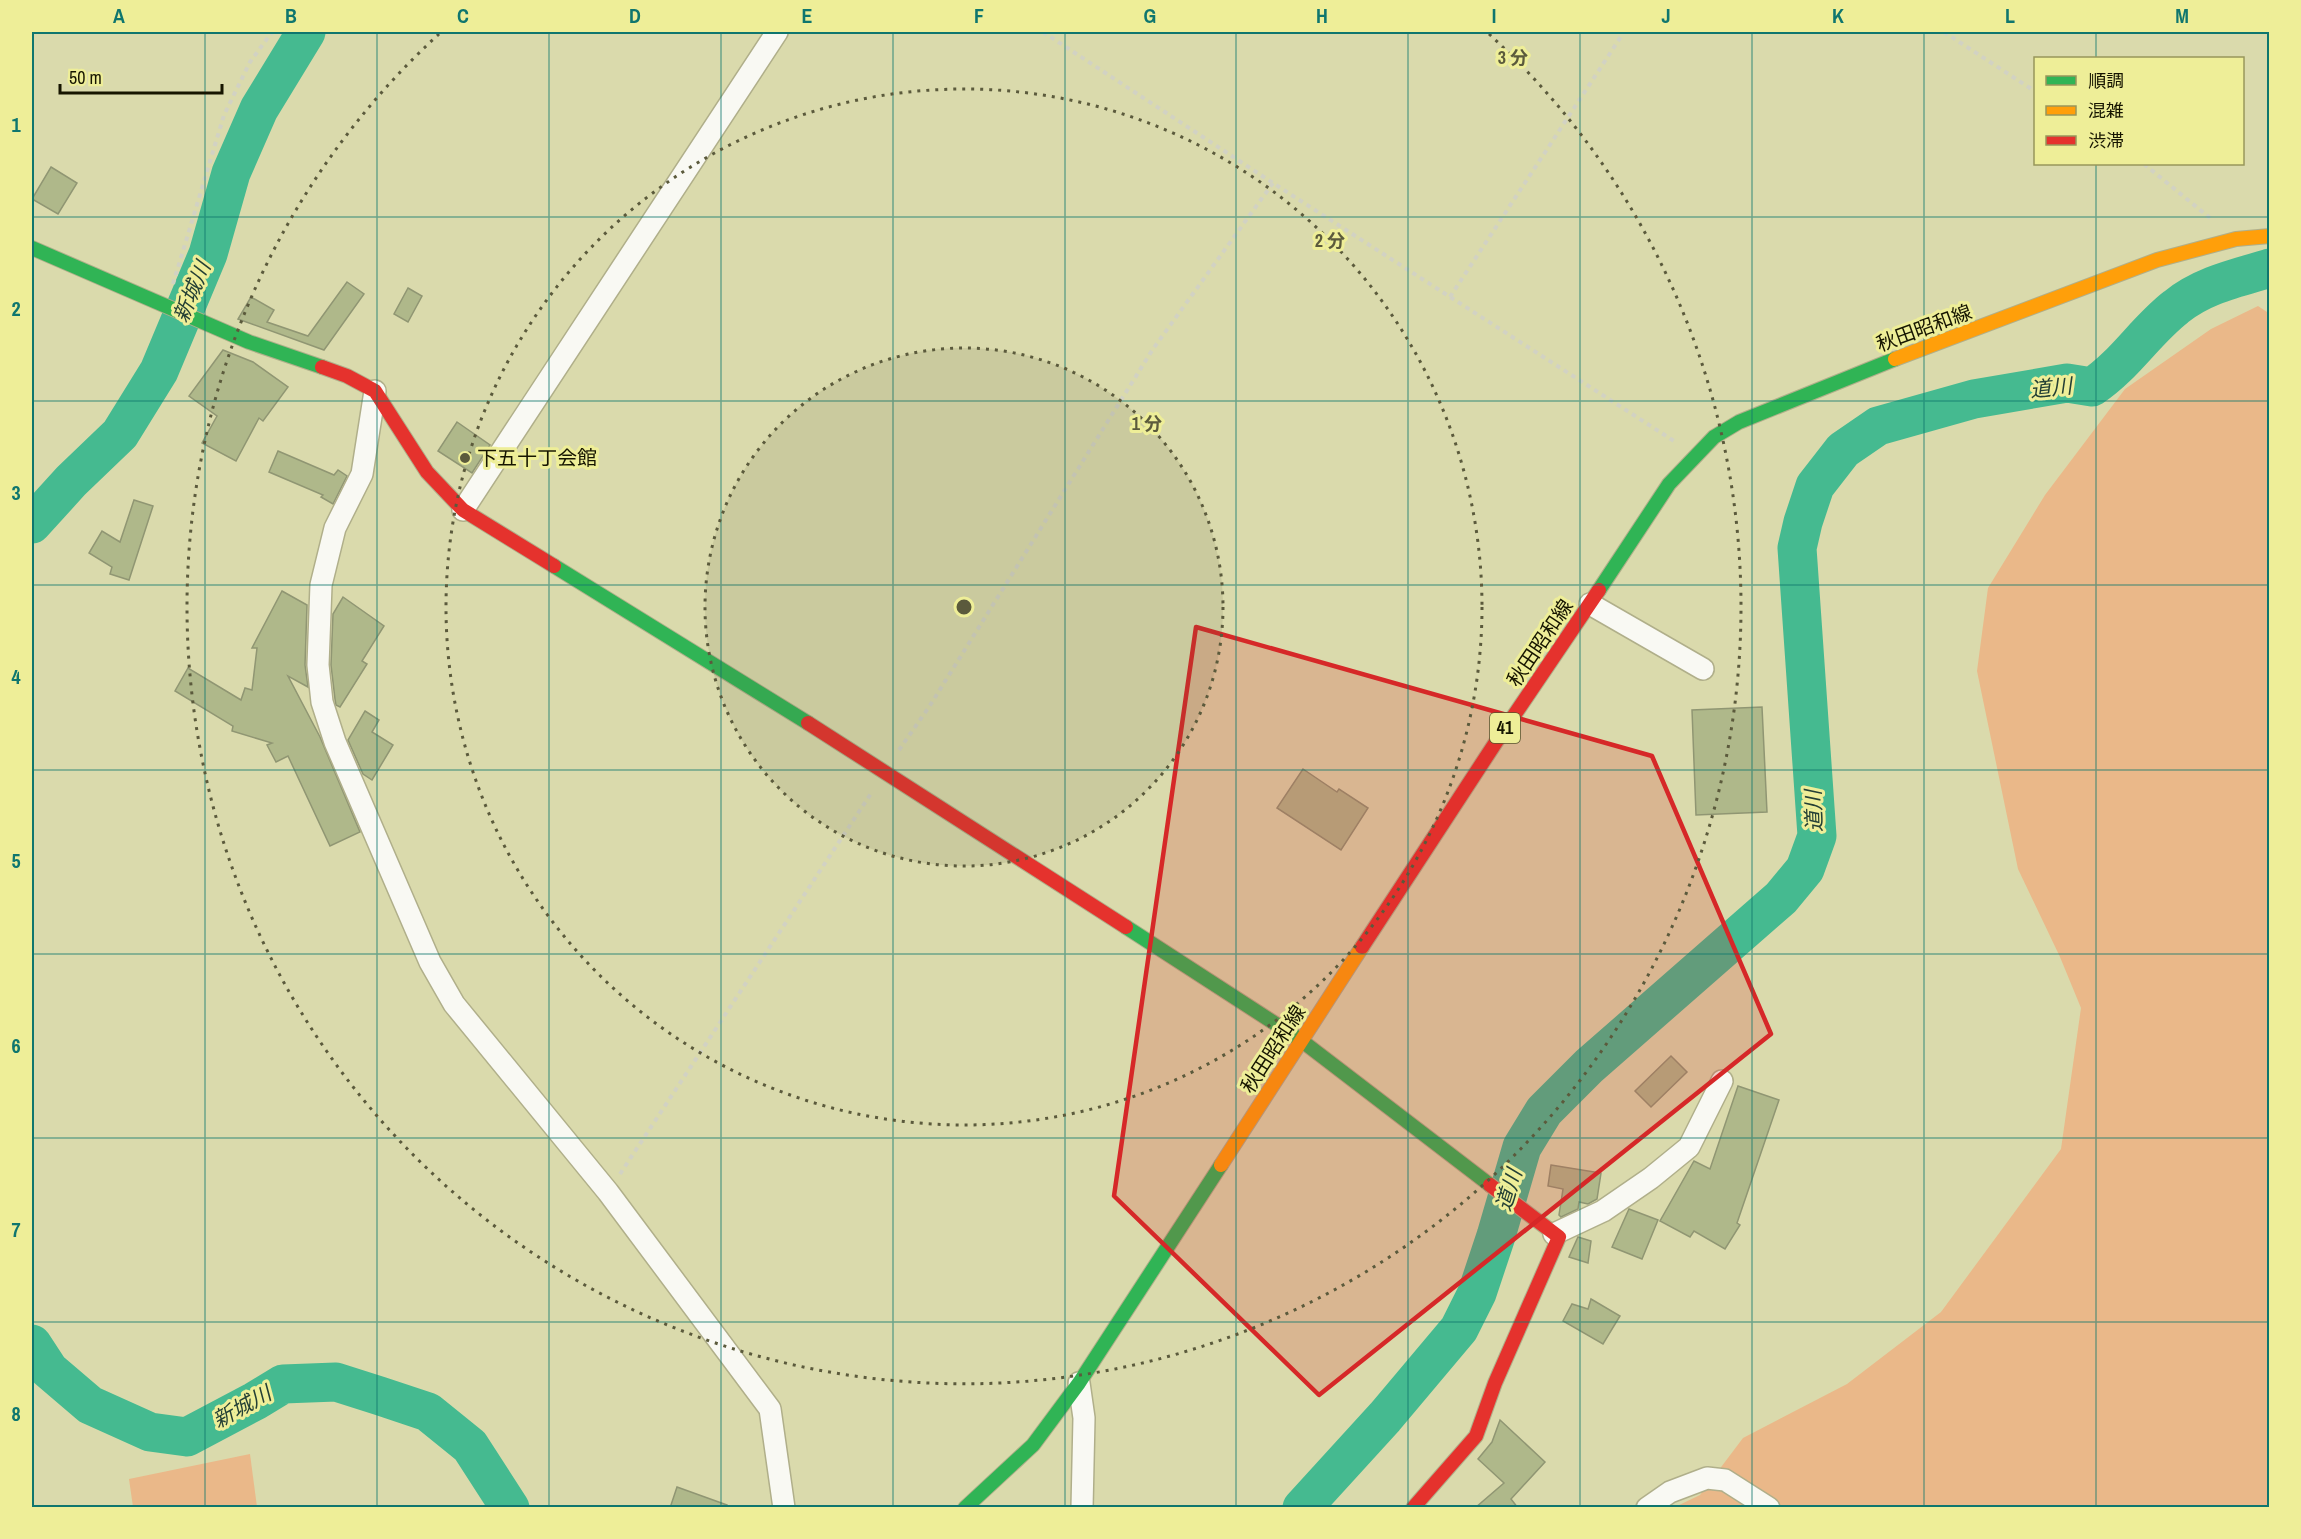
<svg xmlns="http://www.w3.org/2000/svg" width="2301" height="1539" font-family="'Archivo Narrow','Noto Sans JP',sans-serif">
<style>
.green{fill:#eab889}
.lines{fill:none;stroke-linecap:round;stroke-linejoin:round}
.river{stroke:#45ba90;stroke-width:39}
.building{fill:#afb88a;stroke:#909673;stroke-width:1.5}
.street-casing{stroke:#b0af8a;stroke-width:24}
.fast-casing{stroke:#b0af8a;stroke-width:16}
.slow-casing{stroke:#b0af8a;stroke-width:16}
.jam-casing{stroke:#b0af8a;stroke-width:16}
.path{stroke:#d2d2c3;stroke-width:4;stroke-dasharray:4.5 4.5;stroke-linecap:butt}
.street{stroke:#f9f9f3;stroke-width:21}
.fast{stroke:#30b455;stroke-width:14}
.slow{stroke:#ff9f0a;stroke-width:14}
.jam{stroke:#e5322d;stroke-width:14}
.marked{fill:#d62828;fill-opacity:0.2;stroke:#d62828;stroke-width:4.5;stroke-linejoin:round}
.grid{fill:none;stroke:#0f766e;stroke-width:1.5;stroke-opacity:0.55}
.ring{fill:none;stroke:#5b5a3c;stroke-width:3;stroke-dasharray:3 6}
.poi-dot{fill:#5b5a3c;stroke:#eeee98;stroke-width:2}
.labels{text-anchor:middle;stroke-width:6;stroke-linejoin:round;paint-order:stroke}
.shield{fill:#eeee98;stroke:#57562e;stroke-width:1.5}
.shield-label{font-size:18px;font-weight:bold;fill:#161500}
.street-label{font-size:20px;fill:#161500;stroke:#eeee98}
.poi-label{font-size:20px;fill:#161500;stroke:#eeee98;text-anchor:start}
.water-label{font-size:21px;font-style:italic;fill:#244035;stroke:#eeee98}
.centre{fill:#5b5a3c;stroke:#eeee98;stroke-width:3}
.ring-label{font-size:18px;text-anchor:middle;font-weight:bold;fill:#5b5a3c;stroke:#eeee98;stroke-width:6;stroke-linejoin:round;paint-order:stroke}
.neatline{fill:none;stroke:#0f766e;stroke-width:2}
.grid-label{font-size:20px;text-anchor:middle;font-weight:bold;fill:#0f766e}
</style>
<rect width="100%" height="100%" fill="#dadaac"/>
<!-- green -->
<g class="green">
<path d="M2258,306L2270,314L2269,1507L1673,1508L1700,1495L1743,1438L1847,1384L1941,1312L2061,1149L2081,1008L2060,957L2018,869L1977,671L1988,588L2045,495L2125,389L2211,329Z"/>
<path d="M250,1454L257,1507H133L129,1479Z"/>
</g>
<g class="lines">
<!-- river -->
<g class="river">
<path d="M32,524L71,481L120,434L159,371L208,254L231,173L259,109L306,32"/>
<path d="M32,1344L49,1370L90,1405L150,1432L187,1437L255,1401L283,1384L336,1382L380,1396L428,1412L470,1446L510,1508"/>
<path d="M1302,1508L1385,1417L1459,1329L1477,1293L1496,1236L1522,1147L1544,1111L1589,1066L1781,898L1805,869L1817,836L1797,548L1803,522L1815,486L1843,450L1878,426L1974,399L2067,383L2092,387C2125,365 2145,331 2176,307C2203,285 2237,278 2270,268"/>
</g>
</g>
<!-- building -->
<g class="building">
<path d="M51,167L77,183L58,214L32,199Z"/>
<path d="M347,282L364,294L324,350L238,319L251,297L274,310L267,322L308,336Z"/>
<path d="M408,288L422,296L408,322L394,314Z"/>
<path d="M223,350L253,362L288,387L263,421L259,418L236,461L202,443L217,416L189,396Z"/>
<path d="M457,422L490,445L472,473L438,451Z"/>
<path d="M278,451L334,475L338,470L347,476L333,504L321,497L323,495L269,472Z"/>
<path d="M134,500L153,506L129,580L110,574L112,567L89,553L102,531L120,542Z"/>
<path d="M282,591L307,605L305,665L308,687L288,676L320,737L360,832L330,846L288,756L276,762L267,745L272,743L232,731L233,726L175,691L188,668L241,700L245,688L252,690L257,648H252Z"/>
<path d="M343,597L384,626L362,661L367,664L340,707L336,705L335,699L331,665L333,614Z"/>
<path d="M1762,707L1767,812L1696,815L1692,710Z"/>
<path d="M365,711L379,720L372,732L393,745L372,780L363,774L348,740Z"/>
<path d="M1303,769L1337,792L1339,789L1368,808L1341,850L1277,808Z"/>
<path d="M1671,1056L1687,1072L1651,1107L1635,1091Z"/>
<path d="M1738,1086L1779,1100L1737,1223L1740,1225L1725,1249L1694,1231L1690,1237L1660,1221L1694,1161L1710,1169Z"/>
<path d="M1551,1165L1601,1173L1597,1199L1588,1204L1579,1202L1578,1209L1561,1217L1559,1215L1563,1189L1548,1186Z"/>
<path d="M1629,1209L1658,1220L1642,1259L1612,1247Z"/>
<path d="M1578,1237L1591,1241L1588,1263L1569,1257Z"/>
<path d="M1591,1299L1620,1316L1603,1344L1563,1321L1572,1304L1588,1309Z"/>
<path d="M1500,1420L1545,1462L1511,1499L1518,1508H1475L1504,1483L1478,1459L1492,1442Z"/>
<path d="M677,1487L727,1505L726,1508H670Z"/>
</g>
<g class="lines">
<defs>
<g id="street">
<path d="M375,391L362,474L335,528L321,585L318,665L322,702L335,742L430,962L454,1004L608,1192L770,1409L784,1508"/>
<path d="M463,510L777,32"/>
<path d="M1590,604L1703,669"/>
<path d="M1554,1234L1603,1211L1651,1178L1689,1147L1722,1081"/>
<path d="M1079,1383L1084,1418L1082,1508"/>
<path d="M1647,1508L1670,1492L1707,1478L1725,1480L1769,1508"/>
</g>
<g id="fast">
<path d="M32,248L249,342L322,367"/>
<path d="M554,566L808,723"/>
<path d="M1599,590L1669,484L1714,437L1739,422L1895,359"/>
<path d="M1126,927L1302,1041L1490,1185"/>
<path d="M965,1508L1033,1445L1079,1383L1221,1165"/>
</g>
<g id="slow">
<path d="M1895,359L2157,260L2236,239L2270,236"/>
<path d="M1221,1165L1362,947"/>
</g>
<g id="jam">
<path d="M322,367L347,376L375,391L427,472L463,510L554,566"/>
<path d="M808,723L1126,927"/>
<path d="M1362,947L1496,742L1599,590"/>
<path d="M1413,1508L1476,1436L1495,1383L1559,1237L1490,1185"/>
</g>
</defs>
<!-- street casing -->
<use href="#street" class="street-casing"/>
<!-- fast casing -->
<use href="#fast" class="fast-casing"/>
<!-- slow casing -->
<use href="#slow" class="slow-casing"/>
<!-- jam casing -->
<use href="#jam" class="jam-casing"/>
<!-- path -->
<g class="path">
<path d="M1043,32L1273,183L1674,441"/>
<path d="M1944,32L2036,92"/>
<path d="M2144,164L2210,218"/>
<path d="M173,284L224,115L250,62L272,32"/>
<path d="M1450,297L1624,32"/>
<path d="M899,750L929,707L1153,349L1273,183"/>
<path d="M620,1174L872,792"/>
</g>
<!-- street -->
<use href="#street" class="street"/>
<!-- fast -->
<use href="#fast" class="fast"/>
<!-- slow -->
<use href="#slow" class="slow"/>
<!-- jam -->
<use href="#jam" class="jam"/>
</g>
<!-- marked area -->
<path class="marked" d="M1196,627L1652,756L1771,1034L1319,1395L1114,1196Z"/>
<!-- grid -->
<path class="grid" d="M205,32V1508M377,32V1508M549,32V1508M721,32V1508M893,32V1508M1065,32V1508M1236,32V1508M1408,32V1508M1580,32V1508M1752,32V1508M1924,32V1508M2096,32V58M2096,164V1508M32,217H2270M32,401H2270M32,585H2270M32,770H2270M32,954H2270M32,1138H2270M32,1322H2270"/>
<!-- distance rings -->
<circle cx="964" cy="607" r="259" fill="#5b5a3c" fill-opacity=".12"/>
<g class="ring">
<circle cx="964" cy="607" r="259"/>
<circle cx="964" cy="607" r="518"/>
<path d="M1489 34A777 777 0 1 1 439 34"/>
</g>
<!-- markers -->
<circle class="poi-dot" cx="465" cy="458" r="6"/>
<g class="labels">
<!-- shield labels -->
<rect class="shield" x="1490" y="713" width="30" height="30" rx="4.5"/>
<g class="shield-label">
<text x="1505" y="734">41</text>
</g>
<!-- street labels -->
<g class="street-label">
<text transform="translate(1924 328) rotate(-20)" y="7">秋田昭和線</text>
<text transform="translate(1540 643) rotate(-56)" y="7">秋田昭和線</text>
<text transform="translate(1273 1049) rotate(-57)" y="7">秋田昭和線</text>
</g>
<!-- poi labels -->
<g class="poi-label">
<text x="477" y="465">下五十丁会館</text>
</g>
<!-- water labels -->
<g class="water-label">
<text transform="translate(192 292) rotate(-67)" y="7">新城川</text>
<text transform="translate(2051 388) rotate(-6)" y="7">道川</text>
<text transform="translate(1814 811) rotate(-92)" y="7">道川</text>
<text transform="translate(1509 1190) rotate(-73)" y="7">道川</text>
<text transform="translate(242 1407) rotate(-29)" y="7">新城川</text>
</g>
</g>
<circle cx="964" cy="607" r="9" class="centre"/>
<g class="ring-label">
<text x="1513" y="64">3 分</text>
<text x="1330" y="247">2 分</text>
<text x="1147" y="430">1 分</text>
</g>
<!-- border -->
<rect width="2301" height="1539" fill="none" stroke="#eeee98" stroke-width="66"/>
<!-- legend -->
<rect x="2034" y="57" width="210" height="108" fill="#eeee98" stroke="#98975b" stroke-width="1.5"/>
<rect x="2046" y="76" width="30" height="9" fill="#30b455" stroke="#98975b" stroke-width="1.5"/>
<text x="2088" y="87" font-size="18" fill="#161500">順調</text>
<rect x="2046" y="106" width="30" height="9" fill="#ff9f0a" stroke="#98975b" stroke-width="1.5"/>
<text x="2088" y="117" font-size="18" fill="#161500">混雑</text>
<rect x="2046" y="136" width="30" height="9" fill="#e5322d" stroke="#98975b" stroke-width="1.5"/>
<text x="2088" y="147" font-size="18" fill="#161500">渋滞</text>
<!-- scale -->
<path d="M60 84v9h162v-9" fill="none" stroke="#161500" stroke-width="3"/>
<text x="69" y="84" font-size="18" fill="#161500" stroke="#eeee98" stroke-width="4.5" paint-order="stroke">50 m</text>
<rect x="33" y="33" width="2235" height="1473" class="neatline"/>
<g class="grid-label">
<text x="119" y="23">A</text>
<text x="291" y="23">B</text>
<text x="463" y="23">C</text>
<text x="635" y="23">D</text>
<text x="807" y="23">E</text>
<text x="979" y="23">F</text>
<text x="1150" y="23">G</text>
<text x="1322" y="23">H</text>
<text x="1494" y="23">I</text>
<text x="1666" y="23">J</text>
<text x="1838" y="23">K</text>
<text x="2010" y="23">L</text>
<text x="2182" y="23">M</text>
<text x="16" y="132">1</text>
<text x="16" y="316">2</text>
<text x="16" y="500">3</text>
<text x="16" y="684">4</text>
<text x="16" y="868">5</text>
<text x="16" y="1053">6</text>
<text x="16" y="1237">7</text>
<text x="16" y="1421">8</text>
</g>
</svg>
